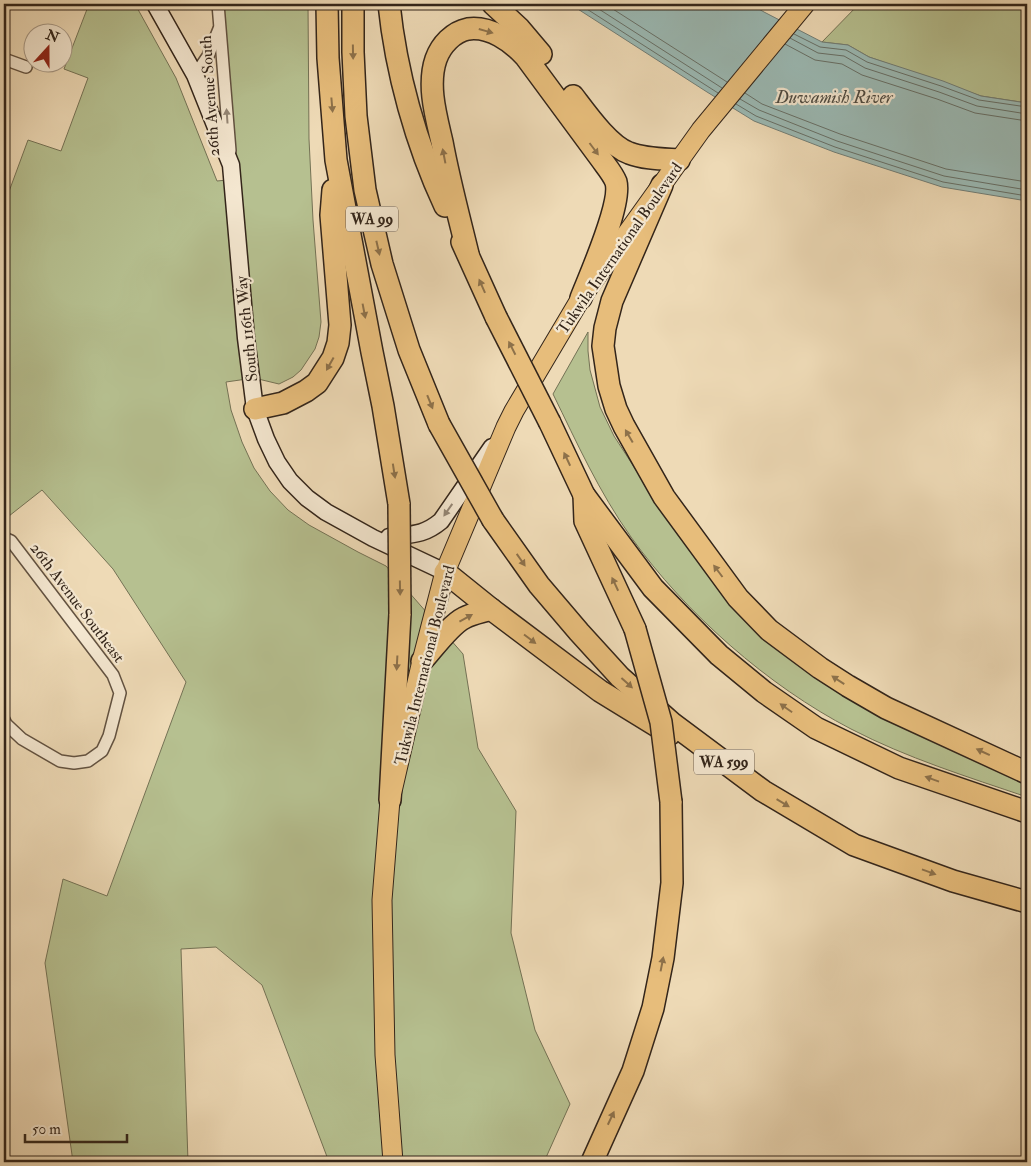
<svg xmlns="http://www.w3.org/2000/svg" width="1031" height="1166" font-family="'IM FELL Double Pica',serif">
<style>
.green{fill:#b6c090;stroke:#747255}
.water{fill:#9bbab5;stroke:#717e77}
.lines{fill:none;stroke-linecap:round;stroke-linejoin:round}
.shore{stroke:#677068;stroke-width:1}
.street-casing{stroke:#625241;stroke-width:14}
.secondary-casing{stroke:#33251a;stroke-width:19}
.primary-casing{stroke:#33251a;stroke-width:21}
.highway-casing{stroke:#33251a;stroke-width:24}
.street{stroke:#f4e7d0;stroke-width:11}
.secondary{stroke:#f4e7d0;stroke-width:16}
.primary{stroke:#e7bd7b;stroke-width:19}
.highway{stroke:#e7bd7b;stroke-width:21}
.highway-bridge-casing{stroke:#33251a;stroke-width:24;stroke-linecap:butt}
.highway-bridge{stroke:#e7bd7b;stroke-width:21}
.oneway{fill:#8d714a}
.oneway2{fill:#948675}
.labels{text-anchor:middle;stroke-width:4.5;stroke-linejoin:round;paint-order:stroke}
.shield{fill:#f4e7d0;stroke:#6d5f51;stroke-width:1}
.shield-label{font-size:15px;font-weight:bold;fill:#33251a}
.street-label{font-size:16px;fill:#33251a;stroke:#f4e7d0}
.water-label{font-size:18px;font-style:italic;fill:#4d4a41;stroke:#f4e7d0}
</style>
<rect width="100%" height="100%" fill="#eedab6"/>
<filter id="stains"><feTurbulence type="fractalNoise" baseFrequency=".004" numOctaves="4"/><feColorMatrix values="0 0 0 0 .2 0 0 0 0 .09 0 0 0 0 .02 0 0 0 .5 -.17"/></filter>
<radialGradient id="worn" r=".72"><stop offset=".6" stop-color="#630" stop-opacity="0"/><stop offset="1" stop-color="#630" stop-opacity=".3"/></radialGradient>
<!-- green -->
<g class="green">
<path d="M89,4H135L176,78L217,181L237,179L223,4H308L309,139L313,220L321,322L319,337L315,349L301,370L293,377L279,384L254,378L226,382L231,410L242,442L254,468L270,491L288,510L309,525L358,552L386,566L463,654L478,748L516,811L511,933L535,1030L570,1104L544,1162H329L262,985L216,947L181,949L188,1162H73L45,963L63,879L107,896L186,682L113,569L42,490L9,516L4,514V205L28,140L61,151L88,78L64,69Z"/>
<path d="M859,4H1027V103L981,96L869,57L848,45L822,42Z"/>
<path d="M588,332V351L590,370L600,407L614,436L665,515L704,570L746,616L972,758L1027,785V797C968,777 907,758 851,729C768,686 685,613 631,537C599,492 577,443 553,394Z"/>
</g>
<!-- water -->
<path class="water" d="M570,4H750L764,12L822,42L848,45L869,57L943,81L981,96L1027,103V201L942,187L834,152L754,121L707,92Z"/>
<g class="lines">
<!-- shore -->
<g class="shore">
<path d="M579,4L718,93"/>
<path d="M591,4L722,88"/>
<path d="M605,4L727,82"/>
<path d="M794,34L820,47L846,50L867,62L941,86L979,100L1027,107"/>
<path d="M790,38L818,53L844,56L865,68L939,92L977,106L1027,114"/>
<path d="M785,44L815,60L842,64L862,75L937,99L975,113L1027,121"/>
<path d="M745,93L762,104L840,134L946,169L1027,182"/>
<path d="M740,99L759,110L837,141L944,176L1027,190"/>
<path d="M736,104L756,116L835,147L943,182L1027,196"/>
</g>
<defs>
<g id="street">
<path d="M218,4L230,151"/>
<path d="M4,59L26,67"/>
<path d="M195,75L208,56L219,29"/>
<path d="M4,538L11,541L113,675L120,693L109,736L102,751L88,761L74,763L60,761L22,739L6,724L4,720"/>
</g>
<g id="secondary">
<path d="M155,4L195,75L231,165L246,338L255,409L266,439L277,462L290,481L307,498L326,512L373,538L445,572"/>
<path d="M389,537C411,534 423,536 441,521L492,447"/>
</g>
<path id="primary" d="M393,1162L385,1055L382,900L390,800L422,661L445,572L506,427L514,411L581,298L628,232L701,130L805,4"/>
<g id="highway">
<path d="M327,4L328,58L336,160L372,352L383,406L399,504"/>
<path d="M353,4V52L356,116L365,190L382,264L409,350L439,424"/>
<path d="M389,4C396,72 416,144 445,206"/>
<path d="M493,4L519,28L541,54"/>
<path d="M573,96C586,113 609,146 629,153C644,159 664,159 679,160"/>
<path d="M662,185L612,301L605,328L603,346L609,386L616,409L624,426L664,497L738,598L769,630L820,668L848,686L886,708L1027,773"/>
<path d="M462,242L496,317"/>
<path d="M468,254C459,217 449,180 442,142C436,116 427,85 436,59C441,45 453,32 468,29C490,26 511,41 525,56L601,159C606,166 613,174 616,182C622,204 590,275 581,298"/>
<path d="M255,409L283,403L306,391L317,383L333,358L338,343L340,325L331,215L333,190"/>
<path d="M550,423L584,495L653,588L719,655L764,692L816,728L899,768L1027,812"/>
<path d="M584,495L585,521L635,629"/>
<path d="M493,520L539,585L579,632L620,677L673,724L763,791L854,845L953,881L1027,902"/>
<path d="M445,572L491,609L600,691L670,734"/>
<path d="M422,661C433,649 450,625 464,618C473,613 482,612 491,609"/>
<path d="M390,800L400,614"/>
<path d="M592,1162L633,1071L653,1008L663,958L672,883L671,802"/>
</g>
</defs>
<!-- street casing -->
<use href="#street" class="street-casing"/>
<!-- secondary casing -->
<use href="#secondary" class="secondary-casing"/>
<!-- primary casing -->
<use href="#primary" class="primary-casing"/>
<!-- highway casing -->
<use href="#highway" class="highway-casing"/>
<!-- street -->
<use href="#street" class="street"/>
<!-- secondary -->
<use href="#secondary" class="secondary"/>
<!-- primary -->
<use href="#primary" class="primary"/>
<!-- highway -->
<use href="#highway" class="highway"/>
<defs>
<g id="highway-bridge">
<path d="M496,317L550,423"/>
<path d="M439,424L493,520"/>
<path d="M399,504L400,614"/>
<path d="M635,629L661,722L671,802"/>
</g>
</defs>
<!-- highway-bridge casing -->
<use href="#highway-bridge" class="highway-bridge-casing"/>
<!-- highway-bridge -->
<use href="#highway-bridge" class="highway-bridge"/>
</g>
<!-- one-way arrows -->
<defs><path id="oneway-solid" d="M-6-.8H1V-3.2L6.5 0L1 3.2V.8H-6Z" transform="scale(1.25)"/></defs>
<g class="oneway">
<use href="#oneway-solid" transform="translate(486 31) rotate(16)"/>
<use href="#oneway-solid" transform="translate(353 52) rotate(89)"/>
<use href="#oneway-solid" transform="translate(332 105) rotate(85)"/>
<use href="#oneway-solid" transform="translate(594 149) rotate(53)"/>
<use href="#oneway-solid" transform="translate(444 156) rotate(-101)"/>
<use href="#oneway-solid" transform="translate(378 248) rotate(77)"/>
<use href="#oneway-solid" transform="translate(482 286) rotate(-114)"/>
<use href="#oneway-solid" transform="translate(364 311) rotate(79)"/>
<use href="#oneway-solid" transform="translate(512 348) rotate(-117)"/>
<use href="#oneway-solid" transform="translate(330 364) rotate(119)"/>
<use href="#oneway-solid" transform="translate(430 402) rotate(68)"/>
<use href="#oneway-solid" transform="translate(629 436) rotate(-120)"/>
<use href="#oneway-solid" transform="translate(567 459) rotate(-115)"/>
<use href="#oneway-solid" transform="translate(394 471) rotate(81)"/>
<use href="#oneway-solid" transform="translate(521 560) rotate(55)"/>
<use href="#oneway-solid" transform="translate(718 571) rotate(-127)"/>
<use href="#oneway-solid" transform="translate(615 584) rotate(-115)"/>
<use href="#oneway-solid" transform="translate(400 588) rotate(89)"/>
<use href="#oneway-solid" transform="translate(466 618) rotate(-29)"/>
<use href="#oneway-solid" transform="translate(530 639) rotate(37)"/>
<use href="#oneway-solid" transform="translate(397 663) rotate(93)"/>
<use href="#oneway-solid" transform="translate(838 680) rotate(-147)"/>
<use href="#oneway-solid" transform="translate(627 683) rotate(42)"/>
<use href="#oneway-solid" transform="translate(786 708) rotate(-145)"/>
<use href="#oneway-solid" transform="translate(983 752) rotate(-155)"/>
<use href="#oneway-solid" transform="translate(932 779) rotate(-160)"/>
<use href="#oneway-solid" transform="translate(783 803) rotate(31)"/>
<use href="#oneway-solid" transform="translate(929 872) rotate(20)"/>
<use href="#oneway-solid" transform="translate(662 964) rotate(-79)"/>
<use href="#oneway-solid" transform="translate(611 1118) rotate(-65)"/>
</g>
<g class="oneway2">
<use href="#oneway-solid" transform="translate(227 116) rotate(-94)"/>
<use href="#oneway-solid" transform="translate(448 510) rotate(125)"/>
</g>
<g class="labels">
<!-- shield labels -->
<g class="shield">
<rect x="346" y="206.5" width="52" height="25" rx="4"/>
<rect x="694" y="749.5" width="60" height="25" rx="4"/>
</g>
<g class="shield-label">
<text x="372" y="224">WA 99</text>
<text x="724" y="767">WA 599</text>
</g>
<!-- street labels -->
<g class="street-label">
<text transform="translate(209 96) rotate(-94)" y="6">26th Avenue South</text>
<text transform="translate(619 248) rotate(-55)" y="6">Tukwila International Boulevard</text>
<text transform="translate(246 329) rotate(-96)" y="6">South 116th Way</text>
<text transform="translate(78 602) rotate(53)" y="6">26th Avenue Southeast</text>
<text transform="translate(424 665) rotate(-76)" y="6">Tukwila International Boulevard</text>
</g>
<!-- water labels -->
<g class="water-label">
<text x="834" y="103">Duwamish River</text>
</g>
</g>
<!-- margin -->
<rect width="1031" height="1166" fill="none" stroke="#eedab6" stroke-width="20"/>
<rect x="5" y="5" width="1021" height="1156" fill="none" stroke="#33251a" stroke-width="2.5"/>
<rect x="10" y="10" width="1011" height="1146" fill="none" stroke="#33251a"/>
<!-- north arrow -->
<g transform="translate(48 48) rotate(21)"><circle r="24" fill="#f4e7d0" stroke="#a79987"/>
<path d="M0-4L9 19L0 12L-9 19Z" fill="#8f2418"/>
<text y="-8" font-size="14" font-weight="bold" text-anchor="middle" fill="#33251a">N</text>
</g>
<!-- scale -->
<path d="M25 1134v8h102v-8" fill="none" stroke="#33251a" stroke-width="2.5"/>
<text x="32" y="1134" font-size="15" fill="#33251a" stroke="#f4e7d0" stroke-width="4" paint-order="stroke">50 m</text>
<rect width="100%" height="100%" filter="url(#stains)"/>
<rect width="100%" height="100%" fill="url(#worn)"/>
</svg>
